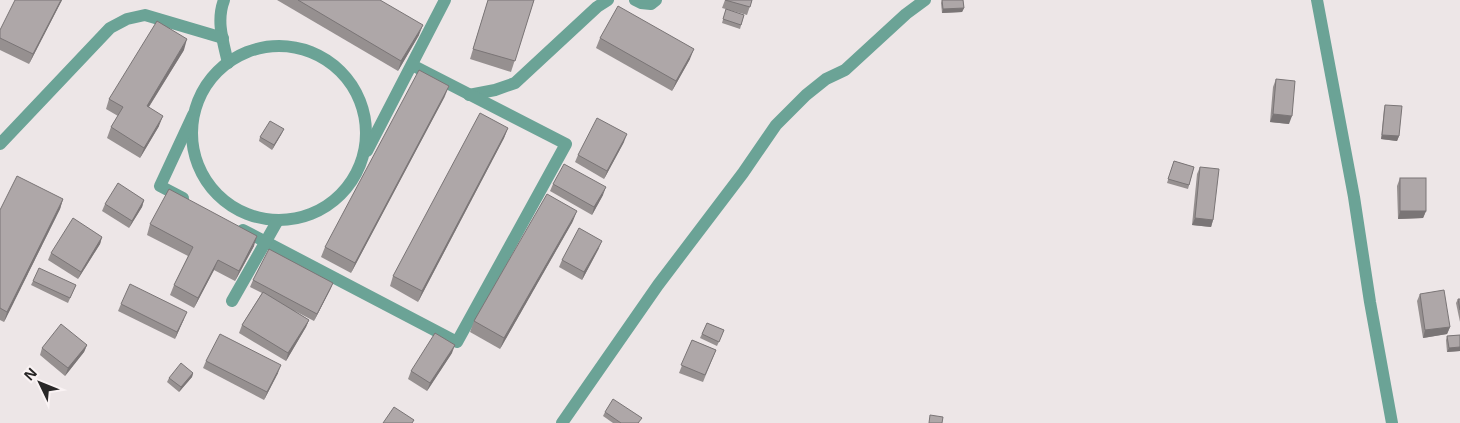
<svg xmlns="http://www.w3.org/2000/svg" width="1460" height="423" font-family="'Noto Sans',sans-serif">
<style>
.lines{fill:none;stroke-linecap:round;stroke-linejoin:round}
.pedestrian{stroke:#6ba396;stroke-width:12}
.minor{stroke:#6ba396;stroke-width:12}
.wall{fill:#969090}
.shaded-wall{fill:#7a7576}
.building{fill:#aea7a8;stroke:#7a7576}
</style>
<rect width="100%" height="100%" fill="#ede6e7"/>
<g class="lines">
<!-- pedestrian -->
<g class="pedestrian">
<path d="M224,0C216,21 223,41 228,63"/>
<path d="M635,0L641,3L651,4L656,0"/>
<circle cx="279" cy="133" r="87"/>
<path d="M469,95L495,90L515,83L597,7L608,0"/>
<path d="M367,151L445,0"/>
<path d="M183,198L160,186L193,115"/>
<path d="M243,230L457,342L566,144L412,65"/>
<path d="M232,301L278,220"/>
</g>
<!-- minor -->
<g class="minor">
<path d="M1317,0L1354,197L1370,302L1392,423"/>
<path d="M0,144L110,28L127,19L145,15L223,38"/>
<path d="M562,423L658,285L743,173L776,125L806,95L826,79L845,70L906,14L925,0"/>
</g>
</g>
<!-- wall -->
<g class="wall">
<path d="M62,0L29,64L0,50V30Z"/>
<path d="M277,0H380L419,35L398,71Z"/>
<path d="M488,0H534L511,72L470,59Z"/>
<path d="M725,0H752L747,15L722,8Z"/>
<path d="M942,0H963L964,8L962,12L942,13L941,3Z"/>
<path d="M726,9L744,15L740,29L722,23Z"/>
<path d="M600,38L690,59L672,91L596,48Z"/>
<path d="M184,50L149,107L159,126L140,158L107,138L111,127L118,116L106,109L109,99Z"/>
<path d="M1276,79L1289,124L1270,122L1273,87Z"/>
<path d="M445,96L351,273L321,257L325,247Z"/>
<path d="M1385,105L1399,136L1397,141L1381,139L1384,109Z"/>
<path d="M508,128L504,138L418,302L390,286L393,276Z"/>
<path d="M282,133L272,150L259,141L260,137Z"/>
<path d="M624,142L604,179L575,162L578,155Z"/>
<path d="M1174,161L1194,167L1188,189L1167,183Z"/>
<path d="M1200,167L1213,220L1211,227L1192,225L1197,174Z"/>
<path d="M1400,178L1426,211L1423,218L1398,219L1397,186Z"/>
<path d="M553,184L603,195L592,215L550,191Z"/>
<path d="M63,199L60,209L4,322L0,320V210Z"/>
<path d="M144,200L142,207L129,228L102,211L105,204Z"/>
<path d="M573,221L500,349L470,332L474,321Z"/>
<path d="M150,224L254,246L235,281L214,270L194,308L170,295L174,285L188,256L147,235Z"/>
<path d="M102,237L100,244L78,279L48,260L51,253Z"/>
<path d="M599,248L582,280L559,267L562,260Z"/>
<path d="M253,280L333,283L330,290L314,321L293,310L309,320L306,327L286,361L239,333L242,325L262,293L250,287Z"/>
<path d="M33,281L76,285L68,303L31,285Z"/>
<path d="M1420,294L1450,327L1447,334L1423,338L1417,301Z"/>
<path d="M1458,299H1460V322L1456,303Z"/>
<path d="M121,304L184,319L175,339L118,311Z"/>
<path d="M707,323L724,330L717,346L700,338Z"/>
<path d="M1460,335V351L1447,352L1446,340L1447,336Z"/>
<path d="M692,340L716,350L703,382L679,373Z"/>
<path d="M87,345L84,352L65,376L40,355L42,348Z"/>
<path d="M452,353L427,391L408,379L411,371Z"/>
<path d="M206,361L278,373L264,400L203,368Z"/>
<path d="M193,373L192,377L179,392L167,382L169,378Z"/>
<path d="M605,412L640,423H613L603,416Z"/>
</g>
<!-- shaded-wall -->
<g class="shaded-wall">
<path d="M61,0H62L29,64L33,54Z"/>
<path d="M964,8L962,12L942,13L943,9Z"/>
<path d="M423,25L419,35L398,71L401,61Z"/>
<path d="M187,39L184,50L143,116L147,106Z"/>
<path d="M694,49L690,59L672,91L676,81Z"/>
<path d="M449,86L445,96L351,273L355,263Z"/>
<path d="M1273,114L1292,116L1289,124L1270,122Z"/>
<path d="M163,116L159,126L140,158L144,148Z"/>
<path d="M508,128L504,138L418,302L422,291Z"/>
<path d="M284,129L282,133L272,150L274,145Z"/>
<path d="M627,134L624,142L604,179L607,171Z"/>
<path d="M1382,135L1399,136L1397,141L1381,139Z"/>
<path d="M606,187L603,195L592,215L594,207Z"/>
<path d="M63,199L60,209L4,322L7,312Z"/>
<path d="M144,200L142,207L129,228L132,221Z"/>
<path d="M577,211L573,221L500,349L504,338Z"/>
<path d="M1400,211H1426L1423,218L1398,219Z"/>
<path d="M1195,218L1213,220L1211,227L1192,225Z"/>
<path d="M257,236L254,246L235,281L239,271Z"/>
<path d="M102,237L100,244L78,279L81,272Z"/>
<path d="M602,241L599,248L582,280L584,272Z"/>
<path d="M218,260L214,270L194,308L198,298Z"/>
<path d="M333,283L330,290L314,321L317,314Z"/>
<path d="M187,312L184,319L175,339L177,332Z"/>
<path d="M309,320L306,327L286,361L288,353Z"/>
<path d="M1450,327L1447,334L1423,338L1425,330Z"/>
<path d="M87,345L84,352L65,376L68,368Z"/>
<path d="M455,345L452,353L427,391L430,383Z"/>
<path d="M1460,347V351L1447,352L1449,348Z"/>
<path d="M281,365L278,373L264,400L267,392Z"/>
<path d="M193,373L192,377L179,392L181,387Z"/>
</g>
<!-- building -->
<g class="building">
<path d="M15,0H61L33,54L0,38V30Z"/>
<path d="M298,0H380L423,25L401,61Z"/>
<path d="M488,0H534L515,61L473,49Z"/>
<path d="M725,0H752L750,7Z"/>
<path d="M942,0H963L964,8L943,9Z"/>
<path d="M618,6L694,49L676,81L600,38Z"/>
<path d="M726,9L744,15L741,25L723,19Z"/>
<path d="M157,21L187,39L147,106L163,116L144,148L111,127L123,107L109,99Z"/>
<path d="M419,70L449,86L355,263L325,247Z"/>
<path d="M1276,79L1295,81L1292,116L1273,114Z"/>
<path d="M1385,105L1402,106L1399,136L1382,135Z"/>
<path d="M480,113L508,128L422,291L393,276Z"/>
<path d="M597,118L627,134L607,171L578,155Z"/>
<path d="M270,121L284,129L274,145L260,137Z"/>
<path d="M1174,161L1194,167L1189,185L1168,179Z"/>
<path d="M564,164L606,187L594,207L553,184Z"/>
<path d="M1200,167L1219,169L1213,220L1195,218Z"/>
<path d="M17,176L63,199L7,312L0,308V210Z"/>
<rect x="1400" y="178" width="26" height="33"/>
<path d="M118,183L144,200L132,221L105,204Z"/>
<path d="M169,189L257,236L239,271L218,260L198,298L174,285L193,247L150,224Z"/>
<path d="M547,194L577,211L504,338L474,321Z"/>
<path d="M73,218L102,237L81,272L51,253Z"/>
<path d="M579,228L602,241L584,272L562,260Z"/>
<path d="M269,249L333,283L317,314L253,280Z"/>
<path d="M39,268L76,285L70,298L33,281Z"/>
<path d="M130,284L187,312L177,332L121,304Z"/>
<path d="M1444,290L1450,327L1425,330L1420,294Z"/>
<path d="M263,292L309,320L288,353L242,325Z"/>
<path d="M1458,299H1460V310Z"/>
<path d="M707,323L724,330L719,342L702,334Z"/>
<path d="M61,324L87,345L68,368L42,348Z"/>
<path d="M435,333L455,345L430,383L411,371Z"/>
<path d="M220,334L281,365L267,392L206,361Z"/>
<path d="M1460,335V347L1449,348L1447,336Z"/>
<path d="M692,340L716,350L705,375L681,365Z"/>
<path d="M181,363L193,373L181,387L169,378Z"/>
<path d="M613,399L642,418L638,423H621L605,412Z"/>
<path d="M394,407L414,420L412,423H383Z"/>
<path d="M930,415L943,417L942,423H929Z"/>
</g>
<!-- north arrow -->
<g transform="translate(40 383) rotate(313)" stroke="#faf3f4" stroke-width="4" paint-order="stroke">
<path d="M0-4L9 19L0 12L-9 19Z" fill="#292727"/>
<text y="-8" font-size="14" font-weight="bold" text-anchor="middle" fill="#292727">N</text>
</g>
</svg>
